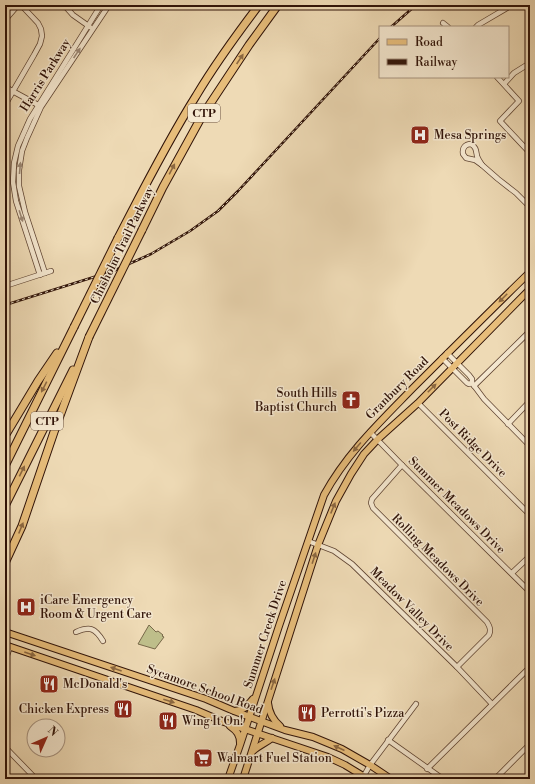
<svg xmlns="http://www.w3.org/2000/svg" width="535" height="784" font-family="'Libre Bodoni',serif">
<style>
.park{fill:#bebe8a;stroke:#776849}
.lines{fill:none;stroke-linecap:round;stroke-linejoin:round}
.minor-casing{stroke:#604533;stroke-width:6}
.major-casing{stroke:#301308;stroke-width:8}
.highway-casing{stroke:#301308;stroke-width:9}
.minor{stroke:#f4e7cf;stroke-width:4.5}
.major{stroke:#e7bd7a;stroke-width:6}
.highway{stroke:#e7bd7a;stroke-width:7}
.rail-casing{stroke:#301308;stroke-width:2.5}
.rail{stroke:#f4e7cf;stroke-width:1;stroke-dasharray:3;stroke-linecap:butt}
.highway-bridge-casing{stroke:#301308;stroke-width:9;stroke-linecap:butt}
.highway-bridge{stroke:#e7bd7a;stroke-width:7}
.oneway{fill:#9c8875}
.oneway2{fill:#8c6841}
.labels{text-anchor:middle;stroke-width:3;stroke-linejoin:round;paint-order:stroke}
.shield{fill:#f4e7cf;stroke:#6b5344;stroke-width:1}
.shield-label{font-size:11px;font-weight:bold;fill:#301308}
.street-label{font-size:12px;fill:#301308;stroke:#f4e7cf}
.poi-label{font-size:12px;fill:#301308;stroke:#f4e7cf;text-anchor:start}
</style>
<rect width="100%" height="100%" fill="#eedab5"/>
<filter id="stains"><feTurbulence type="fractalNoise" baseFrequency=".005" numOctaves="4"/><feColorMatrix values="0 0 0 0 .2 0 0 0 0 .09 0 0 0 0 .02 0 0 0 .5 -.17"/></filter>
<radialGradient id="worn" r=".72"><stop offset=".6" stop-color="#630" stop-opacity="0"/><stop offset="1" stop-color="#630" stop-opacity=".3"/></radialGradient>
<!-- park -->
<path class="park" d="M149,625L156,632L158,631L163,635L162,636L164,637L155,649L138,644Z"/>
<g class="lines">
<defs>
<g id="minor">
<path d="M64,5L73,15L90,27"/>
<path d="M5,20L18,5"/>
<path d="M443,23L448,27"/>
<path d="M476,27L478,25L512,5"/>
<path d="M497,77L519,101L500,121L530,153"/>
<path d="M504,84L514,73L530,63"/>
<path d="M5,87L40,106"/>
<path d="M5,105L34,55L40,44L42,36L41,29L38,23L21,5"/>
<path d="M471,144C476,147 476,150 477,156C478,159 480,162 482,165L475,160L466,158L463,154C462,148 465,144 471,144Z"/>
<path d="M482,165L498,179L516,193L530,207"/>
<path d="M45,273L25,212L19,186V170L22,151L27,138L41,107L109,5"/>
<path d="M40,275L16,201L13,182L14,163L18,146L30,119L101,5"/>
<path d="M5,286L51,271"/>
<path d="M447,353L469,375L472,379V383"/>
<path d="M442,358L467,383L469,384L472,383L484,399L530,446"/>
<path d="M474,386L530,331"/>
<path d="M418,403L530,515"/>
<path d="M508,424L530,401"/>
<path d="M370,432L402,465L530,592"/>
<path d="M402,465L372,499L371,503L373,508L487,622C490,627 491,630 489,635L457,667"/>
<path d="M308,541L334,551L352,564L457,667L492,704"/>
<path d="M512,573L530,556"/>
<path d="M76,632C90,626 95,628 103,641"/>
<path d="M5,661L10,647"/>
<path d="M388,740L443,779"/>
<path d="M5,747L36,779"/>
<path d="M427,769L530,667"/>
<path d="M362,779L370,765L416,704"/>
<path d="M495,779L530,744"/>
</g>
<g id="major">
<path d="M5,632L206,699L234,711L285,730L313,737L342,749L370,765L391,779"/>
<path d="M5,645L196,710L224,722L328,757L345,765L368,779"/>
<path d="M268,703C269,713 273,720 280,726"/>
<path d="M235,711C246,709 246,707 253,699"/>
<path d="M230,726C237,731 240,735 240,743"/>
<path d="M253,751C259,745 266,743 272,738"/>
<path d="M228,779L240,745L279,626L324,495C347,453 380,422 413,388C452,349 491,310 530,272"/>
<path d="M243,779L318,545L336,501L351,474L364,454L378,439L418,403L530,289"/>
</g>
<g id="highway">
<path d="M142,230L163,187L202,116L249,45L278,5"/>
<path d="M118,238C143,190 167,142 196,96C215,64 237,34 259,5"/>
<path d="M5,436L38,381L57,353"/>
<path d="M5,466L74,327"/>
<path d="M5,506L73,370"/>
<path d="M5,563L22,526L54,432L89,337"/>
</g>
</defs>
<!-- minor casing -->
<use href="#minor" class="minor-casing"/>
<!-- major casing -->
<use href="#major" class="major-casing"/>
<!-- highway casing -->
<use href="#highway" class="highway-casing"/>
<!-- minor -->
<use href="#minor" class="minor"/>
<!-- major -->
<use href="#major" class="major"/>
<!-- highway -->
<use href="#highway" class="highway"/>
<defs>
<g id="rail">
<path d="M391,27L416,5"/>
<path d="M5,305L113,271L151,254L190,231L218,211L238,191L380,38"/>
</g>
</defs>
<!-- rail casing -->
<use href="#rail" class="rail-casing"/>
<!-- rail -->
<use href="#rail" class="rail"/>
<defs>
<g id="highway-bridge">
<path d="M74,327L118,238"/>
<path d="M89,337L142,230"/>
</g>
</defs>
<!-- highway-bridge casing -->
<use href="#highway-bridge" class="highway-bridge-casing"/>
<!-- highway-bridge -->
<use href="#highway-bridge" class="highway-bridge"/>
</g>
<!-- one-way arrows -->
<defs><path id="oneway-solid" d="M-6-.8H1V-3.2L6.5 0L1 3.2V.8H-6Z"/></defs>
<g class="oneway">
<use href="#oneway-solid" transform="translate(77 53) rotate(-56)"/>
<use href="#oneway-solid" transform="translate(20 168) rotate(-85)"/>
<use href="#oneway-solid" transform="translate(21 216) rotate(72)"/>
</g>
<g class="oneway2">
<use href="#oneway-solid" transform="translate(240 59) rotate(-56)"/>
<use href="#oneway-solid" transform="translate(172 169) rotate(-62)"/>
<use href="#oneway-solid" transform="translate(503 298) rotate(135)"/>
<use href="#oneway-solid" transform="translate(44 387) rotate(117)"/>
<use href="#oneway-solid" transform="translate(432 388) rotate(-45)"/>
<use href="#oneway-solid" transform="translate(357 447) rotate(130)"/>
<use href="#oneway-solid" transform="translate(22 471) rotate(-64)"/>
<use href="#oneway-solid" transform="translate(333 508) rotate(-68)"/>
<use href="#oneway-solid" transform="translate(21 528) rotate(-68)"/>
<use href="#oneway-solid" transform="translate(314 558) rotate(-72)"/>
<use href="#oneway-solid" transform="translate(30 654) rotate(19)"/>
<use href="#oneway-solid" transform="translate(116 669) rotate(-161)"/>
<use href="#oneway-solid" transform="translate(273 684) rotate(-71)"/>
<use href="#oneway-solid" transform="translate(169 701) rotate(18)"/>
<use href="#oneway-solid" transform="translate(339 748) rotate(-156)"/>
</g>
<!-- icons -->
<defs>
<symbol id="hospital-square" viewBox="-11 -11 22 22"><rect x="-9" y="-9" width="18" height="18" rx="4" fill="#8f2418" stroke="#f4e7cf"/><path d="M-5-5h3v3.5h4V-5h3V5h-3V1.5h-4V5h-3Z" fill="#fff"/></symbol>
<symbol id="church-square" viewBox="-11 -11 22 22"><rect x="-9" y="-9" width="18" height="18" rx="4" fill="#8f2418" stroke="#f4e7cf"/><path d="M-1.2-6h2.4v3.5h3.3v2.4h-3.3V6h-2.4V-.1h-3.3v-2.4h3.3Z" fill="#fff"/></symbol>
<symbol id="restaurant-square" viewBox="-11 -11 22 22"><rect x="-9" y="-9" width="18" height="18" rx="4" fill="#8f2418" stroke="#f4e7cf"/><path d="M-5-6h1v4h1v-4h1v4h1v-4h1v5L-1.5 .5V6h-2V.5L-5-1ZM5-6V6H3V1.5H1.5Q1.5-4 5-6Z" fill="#fff"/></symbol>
<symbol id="supermarket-square" viewBox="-11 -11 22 22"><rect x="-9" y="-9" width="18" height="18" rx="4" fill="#8f2418" stroke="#f4e7cf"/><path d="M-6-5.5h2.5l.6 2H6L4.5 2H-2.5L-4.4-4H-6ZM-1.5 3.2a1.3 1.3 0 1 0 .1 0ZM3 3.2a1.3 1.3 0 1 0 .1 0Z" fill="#fff"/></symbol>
</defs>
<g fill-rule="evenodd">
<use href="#hospital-square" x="409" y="124" width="22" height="22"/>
<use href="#church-square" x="340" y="389" width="22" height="22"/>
<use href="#hospital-square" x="15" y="596" width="22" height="22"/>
<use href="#restaurant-square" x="38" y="673" width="22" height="22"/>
<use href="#restaurant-square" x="112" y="698" width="22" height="22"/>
<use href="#restaurant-square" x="296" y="702" width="22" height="22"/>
<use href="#restaurant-square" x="157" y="710" width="22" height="22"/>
<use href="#supermarket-square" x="192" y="747" width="22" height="22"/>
</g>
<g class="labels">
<!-- shield labels -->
<g class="shield">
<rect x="188" y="104" width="32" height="18" rx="3"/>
<rect x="31" y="412" width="32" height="18" rx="3"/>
</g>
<g class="shield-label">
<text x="204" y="117">CTP</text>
<text x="47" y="425">CTP</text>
</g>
<!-- street labels -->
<g class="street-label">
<text transform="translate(45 75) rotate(-58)" y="4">Harris Parkway</text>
<text transform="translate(122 245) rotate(-64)" y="4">Chisholm Trail Parkway</text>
<text transform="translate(397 388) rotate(-45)" y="4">Granbury Road</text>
<text transform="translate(473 443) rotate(45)" y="4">Post Ridge Drive</text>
<text transform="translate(457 505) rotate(45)" y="4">Summer Meadows Drive</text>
<text transform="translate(438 560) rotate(45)" y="4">Rolling Meadows Drive</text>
<text transform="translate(412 609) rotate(45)" y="4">Meadow Valley Drive</text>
<text transform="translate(265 634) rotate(-72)" y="4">Summer Creek Drive</text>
<text transform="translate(205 689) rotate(20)" y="4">Sycamore School Road</text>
</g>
<!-- poi labels -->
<g class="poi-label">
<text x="434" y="139">Mesa Springs</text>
<text x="337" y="397" text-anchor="end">South Hills<tspan x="337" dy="14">Baptist Church</tspan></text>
<text x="40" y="604">iCare Emergency<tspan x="40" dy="14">Room &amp; Urgent Care</tspan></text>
<text x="63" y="688">McDonald's</text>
<text x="109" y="713" text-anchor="end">Chicken Express</text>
<text x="321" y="717">Perrotti's Pizza</text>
<text x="182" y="725">Wing It On!</text>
<text x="217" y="762">Walmart Fuel Station</text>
</g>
</g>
<!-- margin -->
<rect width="535" height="784" fill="none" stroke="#eedab5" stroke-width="20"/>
<rect x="6" y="6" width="523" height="772" fill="none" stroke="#301308" stroke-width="2"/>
<rect x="10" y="10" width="515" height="764" fill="none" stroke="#301308"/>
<!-- legend -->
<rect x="379" y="26" width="130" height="52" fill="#f4e7cf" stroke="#a6927f"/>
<rect x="387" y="39" width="20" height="6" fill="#e7bd7a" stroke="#a6927f"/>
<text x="415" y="46" font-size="12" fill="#301308">Road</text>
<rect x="387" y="59" width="20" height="6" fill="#301308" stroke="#a6927f"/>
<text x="415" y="66" font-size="12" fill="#301308">Railway</text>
<!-- north arrow -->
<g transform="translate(46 738) rotate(45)"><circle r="19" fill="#f4e7cf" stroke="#a6927f"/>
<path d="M0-3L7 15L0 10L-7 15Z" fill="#8f2418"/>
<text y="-6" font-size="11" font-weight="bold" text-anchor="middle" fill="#301308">N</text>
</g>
<rect width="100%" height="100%" filter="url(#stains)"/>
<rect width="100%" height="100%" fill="url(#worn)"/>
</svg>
